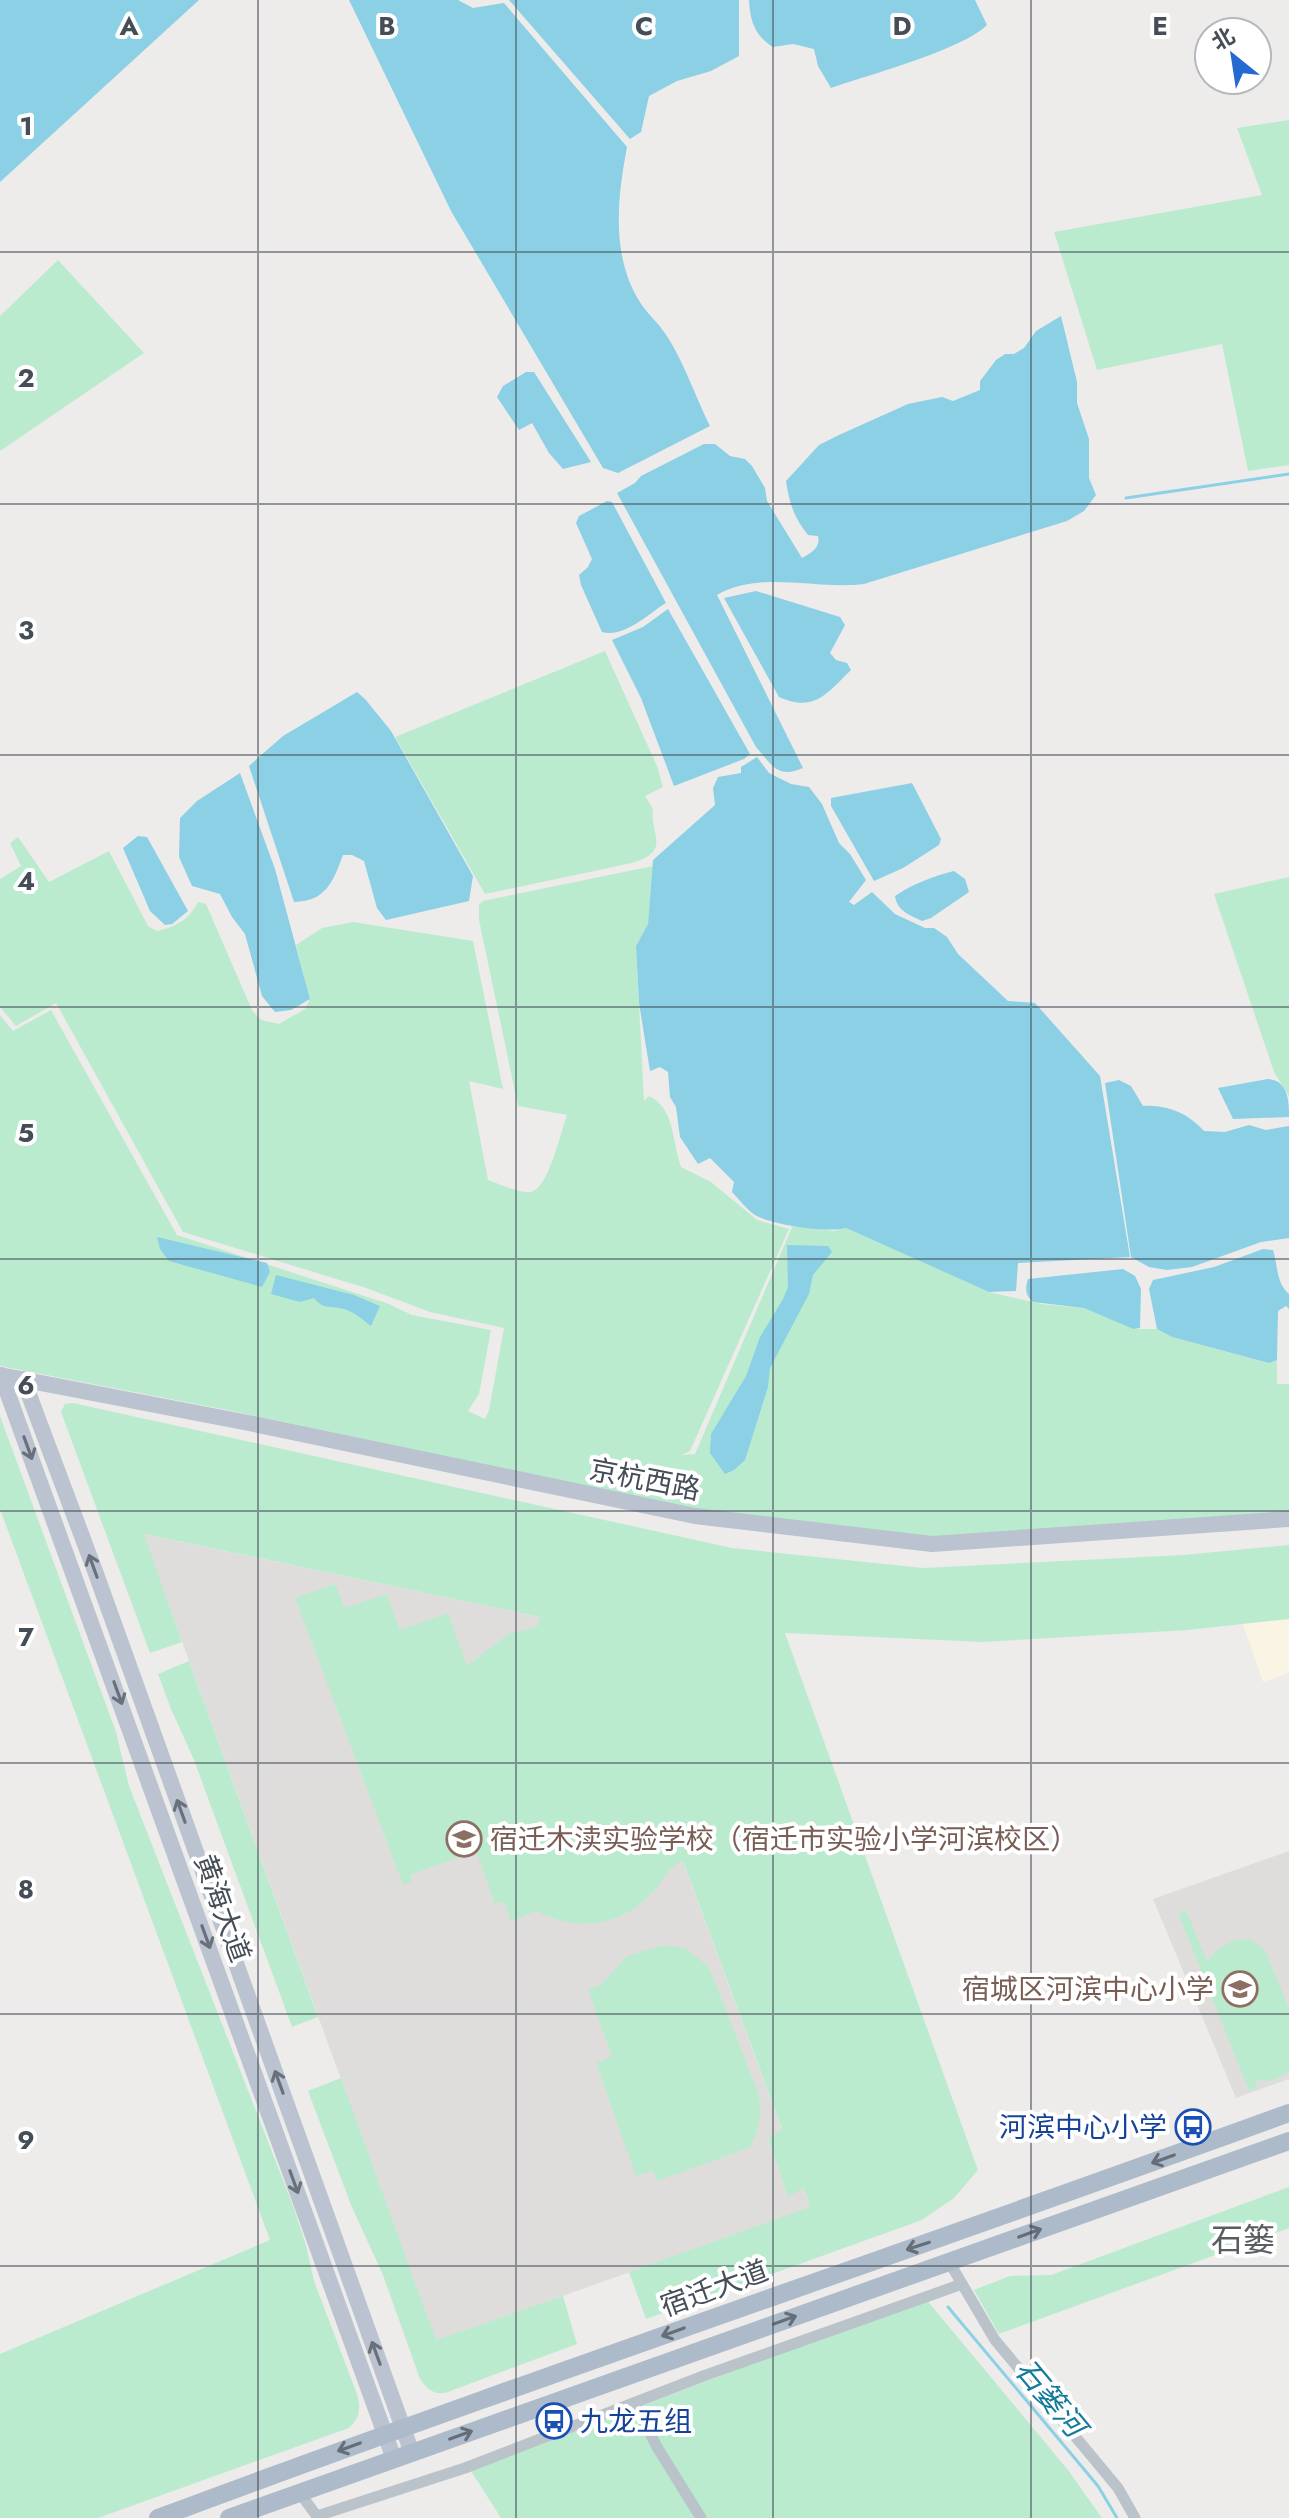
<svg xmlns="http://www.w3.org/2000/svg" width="1289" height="2518" font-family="Jost,'Noto Sans SC',sans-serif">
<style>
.commercial{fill:#faf4e4}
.education{fill:#dfdddc}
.green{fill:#bbebcf}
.water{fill:#8bd0e5}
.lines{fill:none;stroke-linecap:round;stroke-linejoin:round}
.stream{stroke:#8bd0e5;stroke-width:3}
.street{stroke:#bac3ca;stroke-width:11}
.secondary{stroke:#bac3cf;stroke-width:16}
.primary{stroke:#acbac9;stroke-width:18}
.oneway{stroke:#68717b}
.oneway2{stroke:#646e79}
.grid{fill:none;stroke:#454e57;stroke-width:2;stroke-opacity:0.55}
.labels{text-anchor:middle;stroke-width:8;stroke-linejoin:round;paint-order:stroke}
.street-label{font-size:28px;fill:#454e57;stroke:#fff}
.education-label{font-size:28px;fill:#785e54;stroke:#fff;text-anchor:start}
.transit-label{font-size:28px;fill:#164399;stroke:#fff;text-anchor:end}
.water-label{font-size:30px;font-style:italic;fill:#157b9b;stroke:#fff}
.quarter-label{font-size:32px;fill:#595c60;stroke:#fff}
.grid-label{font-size:26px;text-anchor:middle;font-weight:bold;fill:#454e57;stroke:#fff;stroke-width:8;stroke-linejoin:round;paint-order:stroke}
</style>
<rect width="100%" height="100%" fill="#eeebeb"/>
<!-- commercial -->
<path class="commercial" d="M1289,1596V1673L1263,1682L1239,1613Z"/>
<!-- education -->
<g class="education">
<path d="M143,1534L597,1629L782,2130L768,2140L788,2196L804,2188L810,2208L436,2341Z"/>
<path d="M1289,1851V2079L1236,2098L1153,1899Z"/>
</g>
<!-- green -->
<g class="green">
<path d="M1289,120V465L1248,471L1222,344L1097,370L1054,232L1262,195L1237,128Z"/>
<path d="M58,260L144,353L0,451V316Z"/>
<path d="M605,651L657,766L663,787L645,796L653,809C649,833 673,851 632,863L485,894L395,737Z"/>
<path d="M18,837L49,882L109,851L148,926L157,931C178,926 188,920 198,902L206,904L252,1010L261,1020L279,1024L305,1009L310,999L296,945L322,928L353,922L473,941L503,1089L469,1081L488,1180C500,1184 518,1193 530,1192C548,1191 561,1131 567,1115L518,1106L479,920V905L483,901L653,866L648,924L636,946L644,1101L649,1096C675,1108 672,1142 681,1167L711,1182L757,1220L789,1229L690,1451L681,1455L695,1454L793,1225L834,1231L846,1228L989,1292L1041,1304L1084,1308L1133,1329H1157L1172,1337L1269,1363L1277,1360V1384H1289V1513L927,1537L676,1506L232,1411L0,1366V1015L13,1031L51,1010L177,1235L389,1304L412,1315L491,1330L479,1394L468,1411L485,1419L489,1410L504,1328L430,1312L366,1288L183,1232L56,1003L16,1026L0,1007V879L21,866L10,843Z"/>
<path d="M1289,877V1096L1274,1072L1214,894Z"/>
<path d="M73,1403L732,1548L923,1568L1183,1555L1289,1545V1619L1188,1630L982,1642L785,1633L978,2170L954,2198L922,2220L646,2319L629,2272L810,2207L804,2188L788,2197L768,2139L782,2129L683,1861C669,1866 663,1881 653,1892C621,1927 577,1932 536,1911L511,1921L504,1901L495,1904L476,1851L410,1875L412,1881L403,1885L295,1598L335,1584L345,1608L386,1594L400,1630L448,1613L467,1666L508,1634L537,1627L540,1617L144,1534L182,1642L150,1653L61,1412L65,1404Z"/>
<path d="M0,1416L116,1732L129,1786L292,2203L306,2245L314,2281L357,2394C361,2408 360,2418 349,2428L98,2518H0V2354L270,2240L0,1509Z"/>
<path d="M189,1661L318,2017L292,2027L194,1760L171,1709L158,1674Z"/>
<path d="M1186,1910L1207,1961C1223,1942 1249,1926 1267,1955L1289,2008V2072L1270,2081L1255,2080L1257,2087L1249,2091L1178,1913Z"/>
<path d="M660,1946H675L688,1950L709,1967L759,2095C761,2114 760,2132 749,2148L657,2181L653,2170L636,2176L596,2063L612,2056L588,1990L602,1984L627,1956Z"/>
<path d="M341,2078L436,2340L563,2296L577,2344L445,2393C432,2394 427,2389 420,2379L383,2275L351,2205L308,2091Z"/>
<path d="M1289,2187V2228L999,2334L974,2290L1010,2276L1051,2275Z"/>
<path d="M925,2298L1068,2470L1102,2518H501L471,2471Z"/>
</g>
<!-- water -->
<g class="water">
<path d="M0,0H199L0,182Z"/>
<path d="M349,0H458L473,8L504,3L627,147C617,200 610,261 644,308C650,316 658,323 664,332C682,357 696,398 710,426L618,473L603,468L451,211Z"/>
<path d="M509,0H739V56L711,71L677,81L649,96L641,132L630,139Z"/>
<path d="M749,0H975L987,25C962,50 868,75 831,88L818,66L814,49L793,44L773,47C755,36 750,21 749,0Z"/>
<path d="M1061,316L1077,382V403L1089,439V478L1096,495L1084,511L1067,521L864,584C816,590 760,570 717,595L803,768C777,779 772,765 756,747L617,493L635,483L641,476L704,444H715L730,456L745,459L752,466L765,488L767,501L802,558C810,553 821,548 818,536L808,535C794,518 789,502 786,481L819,445L839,435L908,404L942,397L953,401L980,390V381L996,360L1005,354H1014L1024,348L1036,331Z"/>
<path d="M526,372H534L591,462L563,469L549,453L532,423L519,430L497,397L503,386Z"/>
<path d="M607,501L612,502L666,603C649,613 625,638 602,632L581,585L579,575L588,567L592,559L576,523L579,516Z"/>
<path d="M756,591L840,617L845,625L830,653L836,660L847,663L851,670C827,693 815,713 779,697L724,598Z"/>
<path d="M668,609L750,754L744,759L674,786L641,698L612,640L643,627Z"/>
<path d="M357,692L365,699L391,731L473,876L469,901L386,920L377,908L364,861L352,855H343C333,881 327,901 294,902L249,766L283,736Z"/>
<path d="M757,757L769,773L791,784L809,787L822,804L839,843L850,854L866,880L849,902L854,905L872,892L895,914L925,928H934L947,937L958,954L1008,1001L1035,1003L1100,1076L1130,1257L1018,1263L1016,1291L989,1292L846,1228C828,1233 772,1225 755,1215C747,1210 739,1199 732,1192L734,1182L710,1158L698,1164L680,1137L676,1107L670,1097L668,1072L660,1067L650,1071L639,1003L636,946L648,924L653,860L715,805L713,788L718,777L741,773V767Z"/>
<path d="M240,773L275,869L310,999L291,1010L275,1012L262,996L245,934L232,917L220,894L192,886L179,857L180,818L197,801Z"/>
<path d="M912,783L941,839L939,845L903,868L874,881L831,806V798Z"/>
<path d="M138,836L147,837L188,911L172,924L165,925L150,911L123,848Z"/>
<path d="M954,871L965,879L969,892L931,918L922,921C910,915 897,911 895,896C912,884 934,876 954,871Z"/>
<path d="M1268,1079C1288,1080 1289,1101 1289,1117L1233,1119L1218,1088Z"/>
<path d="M1119,1080L1131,1086L1143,1106C1166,1104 1188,1113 1204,1131L1225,1132L1249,1125L1266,1130L1289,1126V1238L1261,1242L1192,1267L1167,1270L1149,1267L1131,1257L1105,1083Z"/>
<path d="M157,1237L267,1263L270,1272L262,1287L169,1261L160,1249Z"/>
<path d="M787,1245L828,1246L832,1252L813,1275L809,1294L770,1368L768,1387L745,1460L734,1470L725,1474L710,1453L711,1434L746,1376L760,1337L783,1299L788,1287Z"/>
<path d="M1263,1249L1273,1250C1278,1266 1276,1283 1289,1294V1309L1286,1306L1278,1311L1277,1360L1269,1363L1172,1337L1157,1329L1149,1289L1153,1280L1214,1267Z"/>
<path d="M1123,1269L1135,1276L1141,1289L1140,1328L1133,1329L1084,1308L1033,1302C1025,1295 1025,1288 1028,1279Z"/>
<path d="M276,1275L354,1295L380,1306L371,1326C364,1321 357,1314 349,1311C336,1304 324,1312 314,1298L300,1302L271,1294Z"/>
</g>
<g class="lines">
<!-- stream -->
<g class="stream">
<path d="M1126,498L1289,474"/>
<path d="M948,2307L1098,2486L1117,2518"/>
</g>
<!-- street -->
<g class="street">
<path d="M948,2260L995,2340L1118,2488L1135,2518"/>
<path d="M635,2404L657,2447L701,2518"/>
<path d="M300,2493L318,2518"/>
<path d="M317,2516L465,2468L706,2375L962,2284"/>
</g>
<!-- secondary -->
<g class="secondary">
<path d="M0,1375L254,1424L695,1516L932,1544L1289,1519"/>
<path d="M1,1375L394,2459"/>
<path d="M23,1379L95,1571L412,2453"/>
</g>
<!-- primary -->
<g class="primary">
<path d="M158,2518C533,2378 913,2250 1289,2113"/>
<path d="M229,2518L1289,2141"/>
</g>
</g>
<!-- one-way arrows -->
<defs><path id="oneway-shaft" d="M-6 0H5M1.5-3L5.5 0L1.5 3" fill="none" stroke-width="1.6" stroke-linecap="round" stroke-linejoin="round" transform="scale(2)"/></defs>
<g class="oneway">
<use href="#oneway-shaft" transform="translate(28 1448) rotate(70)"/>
<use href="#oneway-shaft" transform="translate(93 1566) rotate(-110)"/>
<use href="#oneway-shaft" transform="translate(118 1693) rotate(70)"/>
<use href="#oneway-shaft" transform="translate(181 1811) rotate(-110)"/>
<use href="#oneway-shaft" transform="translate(206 1937) rotate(70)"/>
<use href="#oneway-shaft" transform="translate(279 2082) rotate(-110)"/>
<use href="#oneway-shaft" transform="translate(294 2182) rotate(70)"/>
<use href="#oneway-shaft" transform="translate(376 2353) rotate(-110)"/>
</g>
<g class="oneway2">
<use href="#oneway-shaft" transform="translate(1163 2159) rotate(160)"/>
<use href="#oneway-shaft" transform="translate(1030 2233) rotate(-20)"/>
<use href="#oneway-shaft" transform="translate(918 2246) rotate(162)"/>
<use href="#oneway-shaft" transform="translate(785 2320) rotate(-20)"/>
<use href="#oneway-shaft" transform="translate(673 2332) rotate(160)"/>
<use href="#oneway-shaft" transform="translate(461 2435) rotate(-20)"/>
<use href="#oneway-shaft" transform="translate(349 2447) rotate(160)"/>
</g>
<!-- grid -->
<path class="grid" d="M258,0V2518M516,0V2518M773,0V2518M1031,0V2518M0,252H1289M0,504H1289M0,755H1289M0,1007H1289M0,1259H1289M0,1511H1289M0,1763H1289M0,2014H1289M0,2266H1289"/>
<!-- icons -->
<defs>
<symbol id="school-ring" viewBox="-11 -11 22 22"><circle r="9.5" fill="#fff" stroke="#8d6e63" stroke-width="1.5"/><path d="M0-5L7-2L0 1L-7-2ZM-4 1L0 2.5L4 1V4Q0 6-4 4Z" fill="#8d6e63"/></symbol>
<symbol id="bus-ring" viewBox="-11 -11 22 22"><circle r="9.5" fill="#fff" stroke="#1a4fb4" stroke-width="1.5"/><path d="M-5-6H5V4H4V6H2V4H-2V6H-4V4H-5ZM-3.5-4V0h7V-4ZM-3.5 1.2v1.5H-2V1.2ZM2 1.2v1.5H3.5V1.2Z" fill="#1a4fb4"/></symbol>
</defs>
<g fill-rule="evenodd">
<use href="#school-ring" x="444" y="1819" width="40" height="40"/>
<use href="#school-ring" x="1220" y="1969" width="40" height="40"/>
<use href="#bus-ring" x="1173" y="2107" width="40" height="40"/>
<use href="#bus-ring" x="534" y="2401" width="40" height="40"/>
</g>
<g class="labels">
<!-- street labels -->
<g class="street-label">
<text transform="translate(645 1479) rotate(11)" y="10">京杭西路</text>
<text transform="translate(223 1908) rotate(70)" y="10">黄海大道</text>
<text transform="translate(714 2288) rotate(-20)" y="10">宿迁大道</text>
</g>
<!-- education labels -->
<g class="education-label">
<text x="490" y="1849">宿迁木渎实验学校（宿迁市实验小学河滨校区）</text>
<text x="1214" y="1999" text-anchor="end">宿城区河滨中心小学</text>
</g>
<!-- transit labels -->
<g class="transit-label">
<text x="1167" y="2137">河滨中心小学</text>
<text x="580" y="2431" text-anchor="start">九龙五组</text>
</g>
<!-- water labels -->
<g class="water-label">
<text transform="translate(1050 2398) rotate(50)" y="10">石篓河</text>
</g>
<!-- quarter labels -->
<g class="quarter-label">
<text x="1243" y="2251">石篓</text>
</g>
</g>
<g class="grid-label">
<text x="129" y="35">A</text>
<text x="387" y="35">B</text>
<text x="644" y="35">C</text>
<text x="902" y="35">D</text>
<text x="1160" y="35">E</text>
<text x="26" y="135">1</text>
<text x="26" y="387">2</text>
<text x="26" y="639">3</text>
<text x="26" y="890">4</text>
<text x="26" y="1142">5</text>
<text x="26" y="1394">6</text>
<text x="26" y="1646">7</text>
<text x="26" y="1898">8</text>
<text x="26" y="2149">9</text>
</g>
<!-- north arrow -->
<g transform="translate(1233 56) rotate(330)"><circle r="38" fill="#ffffff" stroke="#b5b8bc" stroke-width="2"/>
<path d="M0-6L14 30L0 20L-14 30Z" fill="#246ad0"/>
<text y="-12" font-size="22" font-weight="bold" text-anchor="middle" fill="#454e57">北</text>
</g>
</svg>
